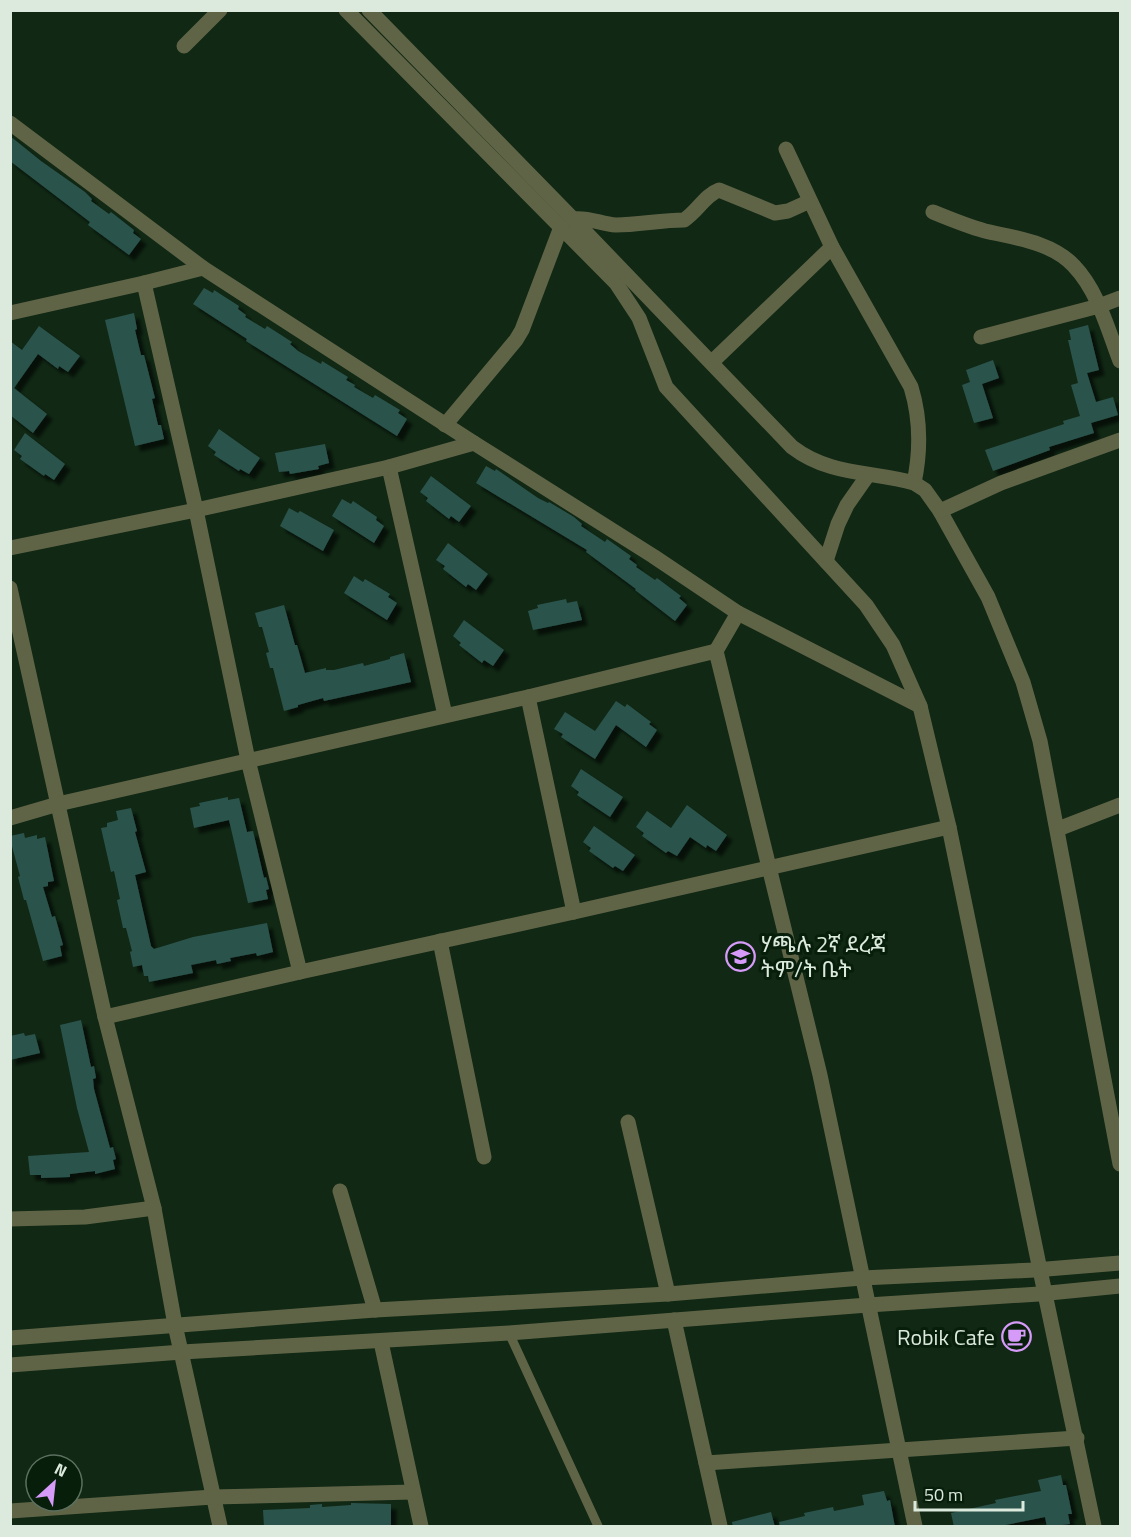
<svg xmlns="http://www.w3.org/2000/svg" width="1131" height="1537" font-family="'Titillium Web','Noto Sans Ethiopic',sans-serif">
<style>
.building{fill:#2c534c;filter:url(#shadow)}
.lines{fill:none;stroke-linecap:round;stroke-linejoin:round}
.service{stroke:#606446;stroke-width:9}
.minor{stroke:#606446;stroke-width:15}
.tertiary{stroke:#606446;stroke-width:15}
.labels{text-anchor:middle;stroke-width:6;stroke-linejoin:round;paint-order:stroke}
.poi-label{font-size:22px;fill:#dceadd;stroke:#071e0b;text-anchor:start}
</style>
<defs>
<filter id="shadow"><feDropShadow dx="5.5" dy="5.5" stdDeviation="1.5" flood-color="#0009"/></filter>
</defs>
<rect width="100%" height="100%" fill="#102814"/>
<!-- building -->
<g class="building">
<path d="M10,136L41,161L85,192L92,199L91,201L109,214L111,212L134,230L133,233L141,239L129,255L88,225L90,222L10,161Z"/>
<path d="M204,288L213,293L214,290L239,306L238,309L246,315L245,317L265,329L267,326L292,342L290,344L298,351L321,364L322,361L348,377L346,380L355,385L354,387L373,398L375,395L400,410L398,413L407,419L397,436L246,341L247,339L193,304Z"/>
<path d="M134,313L137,329L135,330L141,355H144L155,398L152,399L158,425H161L164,439L135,446L105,320Z"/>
<path d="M1088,325L1099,370L1087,373L1096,402L1113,397L1118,415L1091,423L1094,433L1049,447L1050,450L993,471L985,450L1064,424L1063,421L1080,416L1071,385L1078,383L1068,340H1071L1069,330Z"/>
<path d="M39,326L80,356L68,372L59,366L58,369L38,354L14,388L47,414L33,433L10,415V341L22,350Z"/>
<path d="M993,360L999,378L982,384L993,418L974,423L962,385L970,382L966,370Z"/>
<path d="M219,429L260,458L249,474L240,469L239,471L214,455L216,452L208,446Z"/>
<path d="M25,433L65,464L54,480L45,474L44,476L20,459L22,456L14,450Z"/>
<path d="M325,444L329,463L318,466L319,469L290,474L289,471L279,472L275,453Z"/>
<path d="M486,466L495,471L496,469L538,498L548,503L549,502L574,517L582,524L581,526L605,542L607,539L631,556L629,559L637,565L636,567L655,580L657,578L681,596L679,598L687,605L675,621L635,590L636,589L586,552L587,550L476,483Z"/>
<path d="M431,476L471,506L459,522L451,516L449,519L426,501L428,498L420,492Z"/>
<path d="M342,499L351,504L353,501L377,517L376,520L384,526L374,543L332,516Z"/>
<path d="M289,508L298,513L300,511L334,530L323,551L280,526Z"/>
<path d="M448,543L488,574L476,590L468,584L466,587L443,569L445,566L436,560Z"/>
<path d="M354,576L363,582L365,579L390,594L388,597L397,603L387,620L344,593Z"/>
<path d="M566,599L567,603L577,601L582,620L533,630L528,611L538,608L537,605Z"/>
<path d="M284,605L295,645H297L305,673L326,668V670H334L363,663L364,666L390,659V657L404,653L411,682L324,701L323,698L298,705V707L284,711L273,668H270L266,653L269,652L262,627H259L255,613Z"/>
<path d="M464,620L504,650L493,666L484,660L482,663L459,645L461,643L453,636Z"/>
<path d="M616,701L625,707L627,704L651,722L649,724L657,730L646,747L616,725L595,759L561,737L563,734L554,729L565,712L595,731Z"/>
<path d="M581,769L623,797L610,817L577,795L579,792L571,786Z"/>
<path d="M228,797V800L239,798L247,832L253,831L264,878L266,877L269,889L266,890L268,899L248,903L229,820L194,828L190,808L200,806L199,803Z"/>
<path d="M687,805L727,835L716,851L707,845L706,848L690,837L677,856L668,851L666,853L642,836L644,833L636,827L647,811L671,828Z"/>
<path d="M131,808L137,831L135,832L146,872L135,875L151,946L154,949L193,937L267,923L273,952L257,956L256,953L230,958L231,961L217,964L216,960L191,965L193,973L149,982L148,976H144L142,965L133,967L130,952L132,951L126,928H123L117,900L120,899L114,871L111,872L101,828L107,827V823L118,820L116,811Z"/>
<path d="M594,826L635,855L623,871L615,866L613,868L589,851L591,848L583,842Z"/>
<path d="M24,833L25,838L37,835V839L45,837L54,881L48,882V886L43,887L52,917L55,916L63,945L60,946L62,956L43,961L26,900H24L18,877L20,876L10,839V836Z"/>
<path d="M81,1020L91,1067L94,1066L96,1078L93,1079L94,1089L110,1148L113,1147L116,1159L113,1160L115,1169L95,1174V1171L70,1174V1177L41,1178V1175H30L28,1156L89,1152L77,1108L60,1025Z"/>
<path d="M24,1033L25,1036L35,1034L40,1053L10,1060V1036Z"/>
<path d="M1061,1475L1063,1485H1066L1072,1514H1068L1070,1524L1047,1527L1045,1517L996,1527H954L951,1513L996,1503L995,1500L1041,1491L1038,1480Z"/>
<path d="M884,1491L887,1501L890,1500L895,1527H780L779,1522L805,1516L804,1513L833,1507L834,1511L864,1505L862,1495Z"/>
<path d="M351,1503L391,1504V1527H264L263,1510L310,1508V1505L322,1504V1507L351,1505Z"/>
<path d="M771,1512L775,1527H733L732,1522Z"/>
</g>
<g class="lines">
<!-- service -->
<path class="service" d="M509,1333L598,1526"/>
<!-- minor -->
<g class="minor">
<path d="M346,10L616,283L639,318L666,387L866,605L893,645L920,706L949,827L1040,1270L1094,1526"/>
<path d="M369,10L573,219L792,447C830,476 871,471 914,483L925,490L940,511L988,597L1023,682L1040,741L1120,1164"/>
<path d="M184,46L220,10"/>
<path d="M10,123L203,268L474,443L653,556L738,613L716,651"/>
<path d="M786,149L832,247L911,387C921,420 921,450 914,483"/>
<path d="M933,212C950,219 967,226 985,231C1015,238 1052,242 1074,266C1098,291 1108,330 1120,361"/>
<path d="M573,219C589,217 601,224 616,225C638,225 661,220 684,220C697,212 705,195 719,190L775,213L788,211L810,201"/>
<path d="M144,283L203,268"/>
<path d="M10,313L144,283L196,510L248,760L300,972L574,912L528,697"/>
<path d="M981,337L1099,306L1120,298"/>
<path d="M712,362L832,247"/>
<path d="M445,425L516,340L522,330L561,227"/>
<path d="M389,467L474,443"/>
<path d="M940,511L1001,483L1120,440"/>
<path d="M10,548L196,510L389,467L445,715"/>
<path d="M826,561L838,524L847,505L868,475"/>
<path d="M10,588L105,1017L154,1208L175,1325L220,1526"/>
<path d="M738,613L920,706"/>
<path d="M10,818L58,804L528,697L716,651L820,1075L915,1526"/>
<path d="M1058,829L1120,805"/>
<path d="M574,912L949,827"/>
<path d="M440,941L484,1157"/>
<path d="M105,1017L300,972"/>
<path d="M628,1122L668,1294"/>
<path d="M340,1191L375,1310"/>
<path d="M10,1219L85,1217L154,1208"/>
<path d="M674,1320L720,1526"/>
<path d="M381,1342L421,1526"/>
<path d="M706,1463L1077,1438"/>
<path d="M10,1511L213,1497L413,1492"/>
</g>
<!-- tertiary -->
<g class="tertiary">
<path d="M10,1338L375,1310L668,1294L862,1278L1035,1270L1120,1263"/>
<path d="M10,1365L182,1352L509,1333L868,1305L1039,1294L1120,1286"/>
</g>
</g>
<!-- icons -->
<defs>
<symbol id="school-ring" viewBox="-11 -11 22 22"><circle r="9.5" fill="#071e0b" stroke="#d69bf9" stroke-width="1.5"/><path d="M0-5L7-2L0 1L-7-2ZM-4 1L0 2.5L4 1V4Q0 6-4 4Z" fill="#d69bf9"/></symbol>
<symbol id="cafe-ring" viewBox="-11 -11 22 22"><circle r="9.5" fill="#071e0b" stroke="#d69bf9" stroke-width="1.5"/><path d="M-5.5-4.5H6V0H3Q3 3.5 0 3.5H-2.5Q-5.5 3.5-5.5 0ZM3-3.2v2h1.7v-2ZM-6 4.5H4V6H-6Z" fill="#d69bf9"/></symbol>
</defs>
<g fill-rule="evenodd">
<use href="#school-ring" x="724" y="940" width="33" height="33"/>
<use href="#cafe-ring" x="1000" y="1320" width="33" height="33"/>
</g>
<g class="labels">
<!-- poi labels -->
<g class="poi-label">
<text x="761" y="952">ሃጫሉ 2ኛ ደረጃ<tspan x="761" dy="25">ትም/ት ቤት</tspan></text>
<text x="995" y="1345" text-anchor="end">Robik Cafe</text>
</g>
</g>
<!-- border -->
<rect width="1131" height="1537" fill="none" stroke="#dceadd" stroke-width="24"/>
<!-- north arrow -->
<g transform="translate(54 1483) rotate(27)"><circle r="28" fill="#071e0b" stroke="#5c705f" stroke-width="1.5"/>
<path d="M0-4.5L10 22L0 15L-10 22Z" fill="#d69bf9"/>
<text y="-9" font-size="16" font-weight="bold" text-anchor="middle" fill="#dceadd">N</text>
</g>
<!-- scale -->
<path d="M915 1501v9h108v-9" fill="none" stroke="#dceadd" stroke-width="3"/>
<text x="924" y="1501" font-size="18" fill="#dceadd" stroke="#071e0b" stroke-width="4.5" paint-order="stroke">50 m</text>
</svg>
